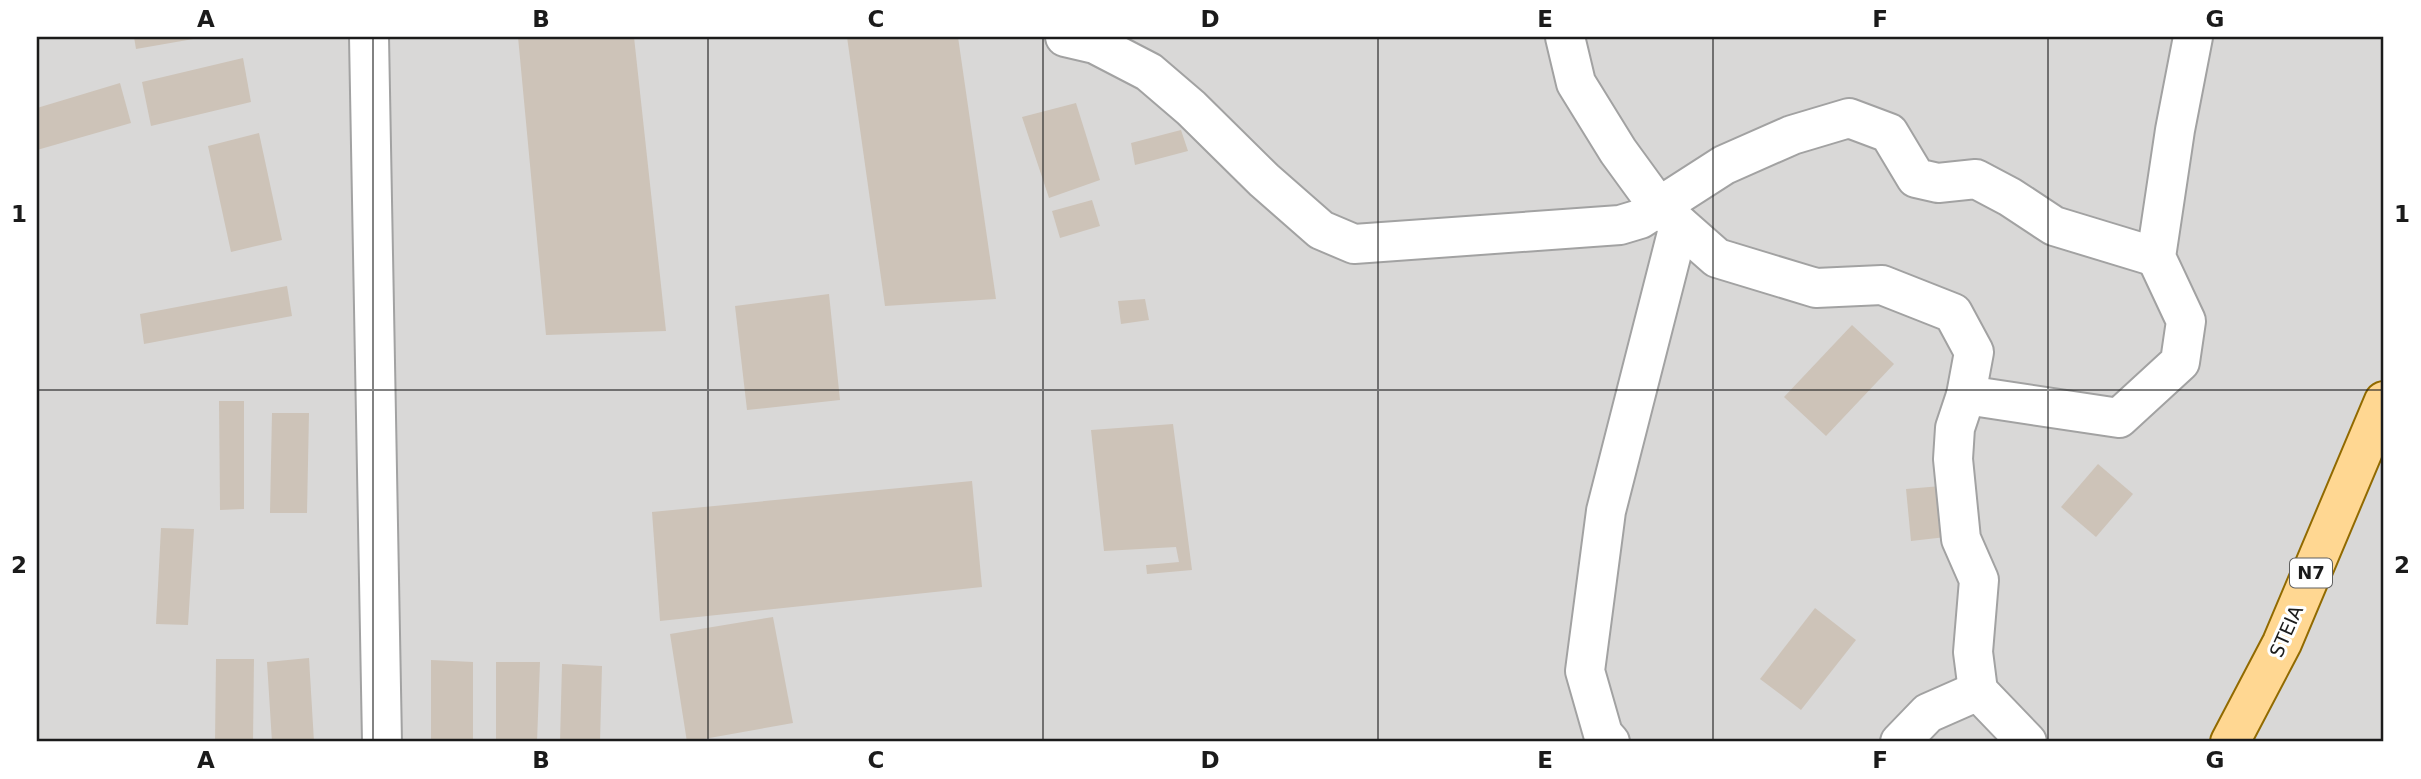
<svg xmlns="http://www.w3.org/2000/svg" width="2421" height="779" font-family="'DejaVu Sans',sans-serif">
<style>
.residential{fill:#d9d8d7}
.building{fill:#cdc3b8}
.lines{fill:none;stroke-linecap:round;stroke-linejoin:round}
.minor-casing{stroke:#a2a2a2;stroke-width:42}
.major-casing{stroke:#916a00;stroke-width:42}
.minor{stroke:#fff;stroke-width:38}
.major{stroke:#ffd792;stroke-width:38}
.grid{fill:none;stroke:#1b1b1b;stroke-width:2;stroke-opacity:0.55}
.labels{text-anchor:middle;stroke-width:6;stroke-linejoin:round;paint-order:stroke}
.shield{fill:#fff;stroke:#5f5f5f;stroke-width:2}
.shield-label{font-size:18px;font-weight:bold;fill:#1b1b1b}
.street-label{font-size:19px;fill:#1b1b1b;stroke:#fff}
.neatline{fill:none;stroke:#1b1b1b;stroke-width:2.5}
.grid-label{font-size:23px;text-anchor:middle;font-weight:bold;fill:#1b1b1b}
</style>
<rect width="100%" height="100%" fill="#ede9df"/>
<!-- residential -->
<rect class="residential" x="37" y="37" width="2347" height="705"/>
<!-- building -->
<g class="building">
<path d="M134,37H198L199,38L136,49Z"/>
<path d="M518,37H634L666,331L546,335Z"/>
<path d="M847,37H958L996,299L885,306Z"/>
<path d="M243,58L251,102L151,126L142,82Z"/>
<path d="M120,83L131,123L37,150V108Z"/>
<path d="M1076,103L1100,180L1049,198L1022,117Z"/>
<path d="M1181,130L1188,151L1135,165L1131,143Z"/>
<path d="M259,133L282,240L231,252L208,146Z"/>
<path d="M1092,200L1100,226L1060,238L1052,211Z"/>
<path d="M287,286L292,316L144,344L140,314Z"/>
<path d="M829,294L840,400L747,410L735,306Z"/>
<path d="M1145,299L1149,320L1121,324L1118,301Z"/>
<path d="M1852,325L1894,364L1826,436L1784,397Z"/>
<path d="M219,401H244V509L220,510Z"/>
<path d="M272,413H309L307,513H270Z"/>
<path d="M1173,424L1192,570L1147,574L1146,565L1179,562L1176,547L1104,551L1091,430Z"/>
<path d="M2098,464L2133,494L2096,537L2061,507Z"/>
<path d="M972,481L982,587L660,621L652,512Z"/>
<path d="M1941,486L1946,537L1911,541L1906,489Z"/>
<path d="M161,528L194,529L188,625L156,624Z"/>
<path d="M1815,608L1856,640L1801,710L1760,679Z"/>
<path d="M773,617L793,723L687,742L670,634Z"/>
<path d="M309,658L314,742H272L267,662Z"/>
<path d="M216,659H254L253,742H215Z"/>
<path d="M431,660L473,662V742H431Z"/>
<path d="M496,662H540L537,742H496Z"/>
<path d="M562,664L602,666L600,742H560Z"/>
</g>
<g class="lines">
<defs>
<g id="minor">
<path d="M369,37L382,742"/>
<path d="M1065,37L1095,44L1149,72L1191,108L1264,180L1321,230L1354,244L1620,225L1640,219L1724,165L1792,135L1849,118L1889,133L1916,178L1938,183L1976,179L2010,197L2054,226L2156,257"/>
<path d="M1565,37L1576,83L1618,151L1658,206L1717,258L1816,288L1882,285L1953,313L1974,352L1966,395L1955,428L1953,459L1961,539L1979,580L1973,652L1978,691"/>
<path d="M1966,395L2119,418L2180,362L2186,321L2156,257L2175,130L2193,37"/>
<path d="M1610,742L1603,734L1585,671L1606,511L1679,225"/>
<path d="M1900,742L1928,713L1978,691L2027,742"/>
</g>
<path id="major" d="M2230,742L2282,643L2384,401"/>
</defs>
<!-- minor casing -->
<use href="#minor" class="minor-casing"/>
<!-- major casing -->
<use href="#major" class="major-casing"/>
<!-- minor -->
<use href="#minor" class="minor"/>
<!-- major -->
<use href="#major" class="major"/>
</g>
<!-- grid -->
<path class="grid" d="M373,37V742M708,37V742M1043,37V742M1378,37V742M1713,37V742M2048,37V742M37,390H2384"/>
<g class="labels">
<!-- shield labels -->
<rect class="shield" x="2290" y="558.5" width="42" height="29" rx="5"/>
<g class="shield-label">
<text x="2311" y="579">N7</text>
</g>
<!-- street labels -->
<g class="street-label">
<text transform="translate(2286 631) rotate(-66)" y="7">STEIA</text>
</g>
</g>
<!-- border -->
<rect width="2421" height="779" fill="none" stroke="#ffffff" stroke-width="77"/>
<rect x="38" y="38" width="2344" height="702" class="neatline"/>
<g class="grid-label">
<text x="206" y="27">A</text>
<text x="541" y="27">B</text>
<text x="876" y="27">C</text>
<text x="1210" y="27">D</text>
<text x="1545" y="27">E</text>
<text x="1880" y="27">F</text>
<text x="2215" y="27">G</text>
<text x="19" y="222">1</text>
<text x="2402" y="222">1</text>
<text x="19" y="573">2</text>
<text x="2402" y="573">2</text>
<text x="206" y="768">A</text>
<text x="541" y="768">B</text>
<text x="876" y="768">C</text>
<text x="1210" y="768">D</text>
<text x="1545" y="768">E</text>
<text x="1880" y="768">F</text>
<text x="2215" y="768">G</text>
</g>
</svg>
